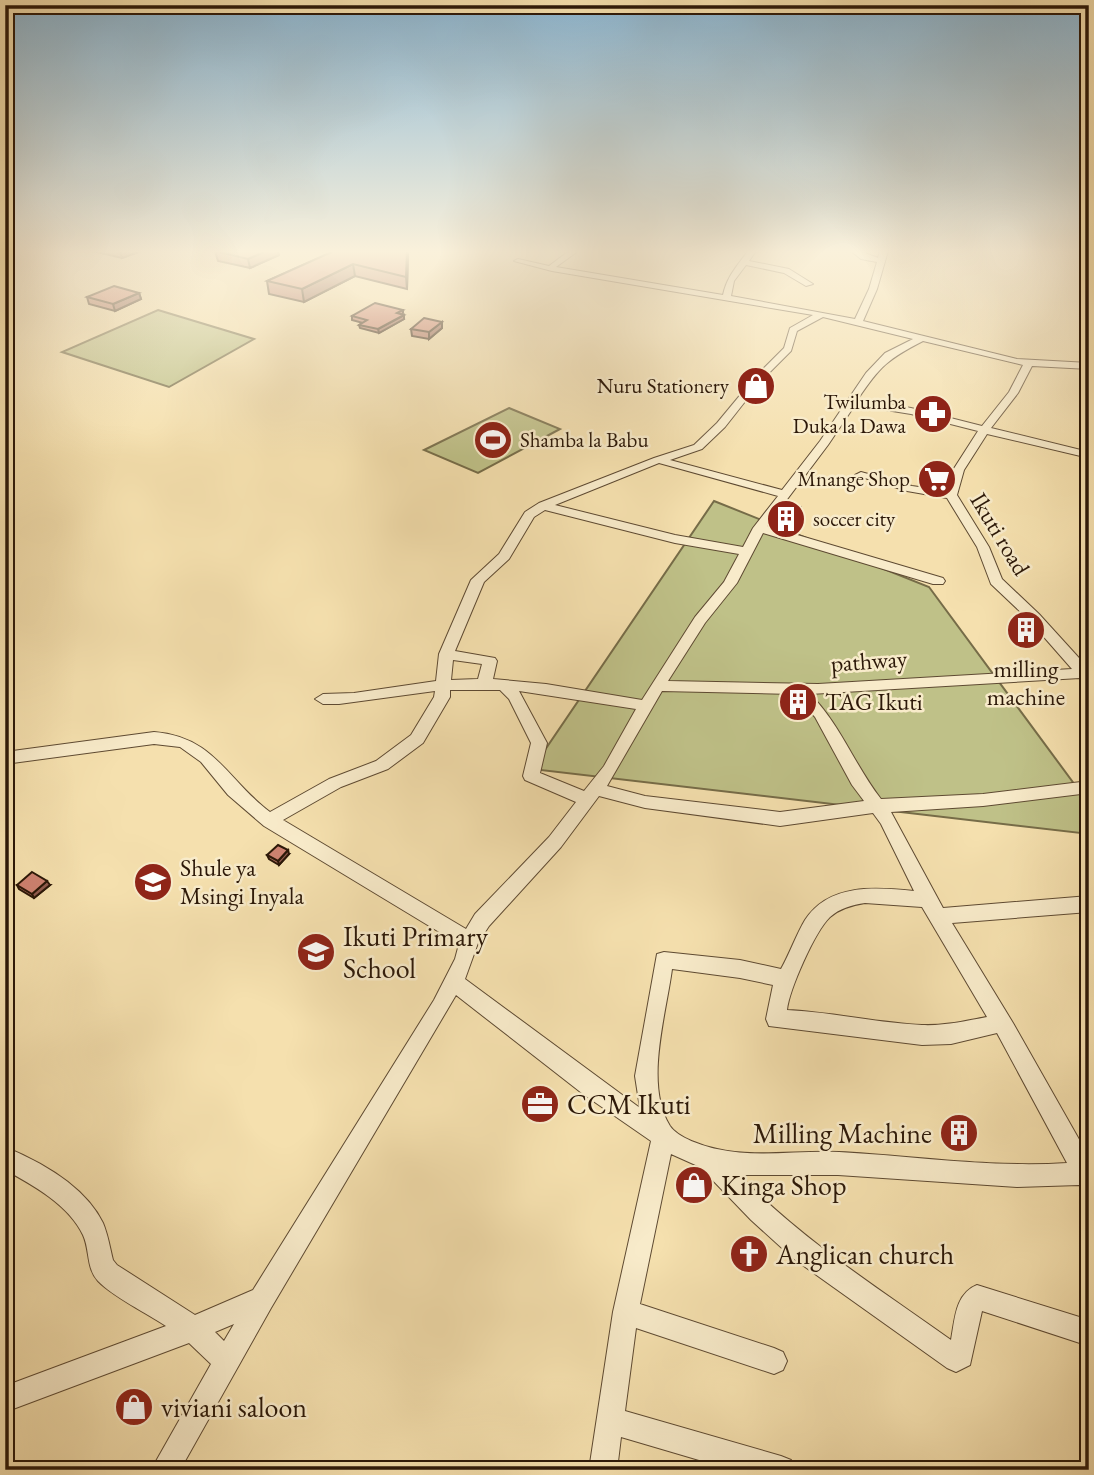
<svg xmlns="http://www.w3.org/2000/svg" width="1094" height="1475" font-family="'EB Garamond',serif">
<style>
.green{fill:#bfc188;stroke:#766c48;stroke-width:2}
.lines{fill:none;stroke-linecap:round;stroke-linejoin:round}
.street-casing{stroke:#5e4a32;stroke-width:2}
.street{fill:#f8ebca;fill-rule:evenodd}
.wall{fill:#b17061;stroke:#2c1808;stroke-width:2}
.shaded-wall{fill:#905b4f;stroke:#2c1808;stroke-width:2}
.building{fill:#ce8271;stroke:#2c1808;stroke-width:2}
.labels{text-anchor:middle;stroke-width:5;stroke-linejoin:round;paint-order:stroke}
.far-poi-label{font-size:21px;fill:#2c1808;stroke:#f8ebca;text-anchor:end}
.street-label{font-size:24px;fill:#2c1808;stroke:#f8ebca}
.poi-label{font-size:24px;fill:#2c1808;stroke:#f8ebca;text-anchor:start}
.near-poi-label{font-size:28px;fill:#2c1808;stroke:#f8ebca;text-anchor:start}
</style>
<rect width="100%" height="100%" fill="#f5e0ae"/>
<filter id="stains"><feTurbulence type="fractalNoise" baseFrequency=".00286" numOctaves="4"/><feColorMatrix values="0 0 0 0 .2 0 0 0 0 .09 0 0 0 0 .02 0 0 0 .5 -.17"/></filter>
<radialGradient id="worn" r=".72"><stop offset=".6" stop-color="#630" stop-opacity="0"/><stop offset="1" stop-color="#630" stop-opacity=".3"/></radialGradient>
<!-- green -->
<g class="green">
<path d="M158,310L254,339L169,387L62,352Z"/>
<path d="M509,408L560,429L478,473L424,450Z"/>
<path d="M714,501L929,587L1089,804V834L532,769Z"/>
</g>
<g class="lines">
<defs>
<path id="street" d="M569,251H578L556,267L723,295C727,276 738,265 748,251H756L749,261L789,269L813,284L806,286L784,273L746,265L734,281L731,296L855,319L869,289L877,262L861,259L851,251H860L878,258L880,251H888L877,289L863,321L1017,359L1089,363V369L1032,366L1018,393L991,428L1089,452V458L987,434L964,470L957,495L989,547L1002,579L1039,614L1089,669V684L1080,678L810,694C840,724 855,766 881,799L983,794L1089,781V793L983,806L891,812L943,908L1089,896V912L952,923L1013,1023L1089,1157V1191L1079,1185L1017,1187L838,1175H739C802,1240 878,1288 951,1340C955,1319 955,1294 977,1285L1089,1320V1346L982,1311L970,1365L956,1372L947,1368L794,1259L751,1220L700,1167L671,1154L640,1304L774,1348L783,1352L787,1361L783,1370L774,1374L636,1328L625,1411L781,1456L791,1460L795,1470H733L621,1437L617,1470H589L613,1312L651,1141L583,1094L456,995L271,1308L180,1470H151L211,1364L189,1343L5,1412V1386L166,1326C148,1314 112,1296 98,1281C86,1268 90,1250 83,1235C69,1205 33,1185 5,1170V1147C41,1162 85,1186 103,1223C108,1235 110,1248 113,1260L117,1265L195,1315L253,1290L434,1000L455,959L459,944L264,826L228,795L201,762L180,747L154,744L5,764V752L154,732C215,737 226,779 270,812L329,779L376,761L411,735L434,697L435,691L339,704H323L315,699L323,694L354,693L436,681L439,654L471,580L499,554L525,512L539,503L654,458L694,445L717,423L756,376L784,348L790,328L813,315L552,271L514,261L518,259L549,266ZM823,317L913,339L885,353L866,373L820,441L782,490L670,460L702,449L725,427L762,380L791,351L797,331ZM923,341L1023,365L1009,392L982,426L911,408L858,399C880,366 888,359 923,341ZM855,405L911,414L978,431L953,470L946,491L912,486L861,472L855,475L907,491L947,498L977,547L991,584L1029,620L1072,669L818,684L668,681L705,623L737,583L763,533L933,584H943L945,581L943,578L767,526L828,445ZM659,463L778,496L753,528L743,547L675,535L555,505ZM545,510L675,543L739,554L724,582L695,617L642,700L546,684L493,679L497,661L495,658L455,651L484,582L509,559L534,517ZM453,660L482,664L478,679L451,680ZM450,690H500L509,699L531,743L523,776L525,780L576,802L549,837L475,914L466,929L283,820L341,787L388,769L423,743L450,697ZM519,691L636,709L604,766L584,791L540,773L547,743ZM662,691L793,694L815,717L852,785L864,801L780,812L645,796L607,786ZM599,796L645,808L780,826L873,813L881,824L914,891C876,887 829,883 805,920C796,935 790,953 781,969L740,960L664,952L657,954L635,1076L640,1108L465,979L478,943L489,926L561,847ZM865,903L922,907L987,1017C965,1021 944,1026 922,1025C877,1023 832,1012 787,1010C789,990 815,931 830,917C840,908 852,905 865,903ZM672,969L740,978L773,985L766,1019L769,1026L922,1045L951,1044L997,1033L1067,1163C991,1168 915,1156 839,1152C799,1150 756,1158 717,1149C703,1146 678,1138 670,1126C644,1085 666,1015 672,969ZM234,1324L224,1341L215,1332Z"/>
</defs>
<!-- street casing -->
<use href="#street" class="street-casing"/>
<!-- street -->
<use href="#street" class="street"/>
</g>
<!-- wall -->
<g class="wall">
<path d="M93,251H141L122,258Z"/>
<path d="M215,251L279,255L250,268L218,261Z"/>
<path d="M334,251H408L407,289L355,276L304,302L269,294L267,281Z"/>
<path d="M139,293L141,299L115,311L89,304L87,297Z"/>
<path d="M403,310V313L401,315L404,319L379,333L360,328L359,325L363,323L352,320V316Z"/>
<path d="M442,322V328L429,339L412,336L411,329Z"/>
<path d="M775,514L798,517L788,527L774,522Z"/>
<path d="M790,692L804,704L803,708L792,709L789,697Z"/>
<path d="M289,854L279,865L269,859L267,855Z"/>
<path d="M17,885H50L34,898L19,889Z"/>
<path d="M952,1119L972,1141L969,1144L953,1143L949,1122Z"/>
</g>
<!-- shaded-wall -->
<g class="shaded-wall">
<path d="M120,251H141L122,258Z"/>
<path d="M266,251H278L279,255L250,268L248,259Z"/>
<path d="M407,251H408L407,289L406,277Z"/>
<path d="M353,264L355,276L304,302L302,289Z"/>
<path d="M139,293L141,299L115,311L113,304Z"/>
<path d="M404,315V319L379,333L378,329Z"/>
<path d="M442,322V328L429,339V332Z"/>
<path d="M800,509L798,517L788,527L790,519Z"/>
<path d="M288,850L289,854L279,865L278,861Z"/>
<path d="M47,881L50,885L34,898L32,894Z"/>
</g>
<!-- building -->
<g class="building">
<path d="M215,251H266L248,259Z"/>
<path d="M334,251H407L406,277L353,264L302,289L267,281Z"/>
<path d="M114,286L139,293L113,304L87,297Z"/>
<path d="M375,303L403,310L397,313L404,315L378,329L359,325L367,320L352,316Z"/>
<path d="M424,318L442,322L429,332L411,329Z"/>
<path d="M785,504L800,509L790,519L775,514Z"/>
<path d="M790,692H793L804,704H793Z"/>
<path d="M278,845L288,850L278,861L267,855Z"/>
<path d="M32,872L47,881L32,894L17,885Z"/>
<path d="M952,1119L968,1120L972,1141L956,1139Z"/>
</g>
<!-- sky -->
<linearGradient id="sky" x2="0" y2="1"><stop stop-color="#8bb7d4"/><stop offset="0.55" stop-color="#faf1db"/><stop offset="1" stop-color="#faf1db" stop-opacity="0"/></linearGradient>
<rect width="1094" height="457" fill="url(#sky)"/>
<!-- icons -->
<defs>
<symbol id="shop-disc" viewBox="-11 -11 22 22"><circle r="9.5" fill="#8f2418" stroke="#f8ebca"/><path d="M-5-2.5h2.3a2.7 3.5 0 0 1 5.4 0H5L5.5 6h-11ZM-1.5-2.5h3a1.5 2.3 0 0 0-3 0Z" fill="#fff"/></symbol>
<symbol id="pharmacy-disc" viewBox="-11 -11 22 22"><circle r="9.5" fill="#8f2418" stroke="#f8ebca"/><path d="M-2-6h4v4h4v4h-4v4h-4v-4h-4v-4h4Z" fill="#fff"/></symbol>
<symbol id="stadium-disc" viewBox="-11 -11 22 22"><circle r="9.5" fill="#8f2418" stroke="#f8ebca"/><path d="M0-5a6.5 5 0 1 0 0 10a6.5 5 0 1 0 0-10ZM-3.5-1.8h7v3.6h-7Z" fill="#fff"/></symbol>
<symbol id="supermarket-disc" viewBox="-11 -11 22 22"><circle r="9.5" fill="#8f2418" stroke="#f8ebca"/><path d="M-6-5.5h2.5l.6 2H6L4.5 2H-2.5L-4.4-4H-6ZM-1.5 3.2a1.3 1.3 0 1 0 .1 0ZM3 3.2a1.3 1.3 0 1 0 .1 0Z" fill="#fff"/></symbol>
<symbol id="building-disc" viewBox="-11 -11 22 22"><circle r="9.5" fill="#8f2418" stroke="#f8ebca"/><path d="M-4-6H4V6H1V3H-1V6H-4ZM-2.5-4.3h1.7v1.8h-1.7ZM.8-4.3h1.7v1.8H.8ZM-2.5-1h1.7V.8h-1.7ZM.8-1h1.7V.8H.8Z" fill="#fff"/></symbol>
<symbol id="school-disc" viewBox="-11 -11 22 22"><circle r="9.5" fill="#8f2418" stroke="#f8ebca"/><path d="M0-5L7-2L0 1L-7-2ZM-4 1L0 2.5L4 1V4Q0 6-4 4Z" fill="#fff"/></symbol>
<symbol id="office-disc" viewBox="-11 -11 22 22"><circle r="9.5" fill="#8f2418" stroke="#f8ebca"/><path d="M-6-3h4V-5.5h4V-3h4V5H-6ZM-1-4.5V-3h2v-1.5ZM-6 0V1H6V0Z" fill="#fff"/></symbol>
<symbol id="church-disc" viewBox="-11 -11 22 22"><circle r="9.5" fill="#8f2418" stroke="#f8ebca"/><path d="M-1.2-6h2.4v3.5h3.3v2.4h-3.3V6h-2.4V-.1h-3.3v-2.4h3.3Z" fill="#fff"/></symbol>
</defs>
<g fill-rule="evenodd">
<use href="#shop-disc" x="734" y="364" width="44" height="44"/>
<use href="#pharmacy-disc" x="911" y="392" width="44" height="44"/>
<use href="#stadium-disc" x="471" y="418" width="44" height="44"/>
<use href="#supermarket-disc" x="915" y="457" width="44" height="44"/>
<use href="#building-disc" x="764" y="497" width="44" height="44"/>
<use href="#building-disc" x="1004" y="608" width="44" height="44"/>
<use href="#building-disc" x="776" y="680" width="44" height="44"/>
<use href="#school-disc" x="131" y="860" width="44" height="44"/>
<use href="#school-disc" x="294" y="930" width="44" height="44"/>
<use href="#office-disc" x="518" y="1082" width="44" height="44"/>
<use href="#building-disc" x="937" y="1111" width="44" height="44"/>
<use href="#shop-disc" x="672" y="1163" width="44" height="44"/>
<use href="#church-disc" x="727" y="1232" width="44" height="44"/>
<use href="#shop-disc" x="112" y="1385" width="44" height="44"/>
</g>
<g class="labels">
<!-- far-poi labels -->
<g class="far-poi-label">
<text x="729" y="393">Nuru Stationery</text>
<text x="906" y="409">Twilumba<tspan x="906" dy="24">Duka la Dawa</tspan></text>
<text x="520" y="447" text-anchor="start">Shamba la Babu</text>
<text x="910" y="486">Mnange Shop</text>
<text x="813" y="526" text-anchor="start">soccer city</text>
</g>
<!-- street labels -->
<g class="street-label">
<text transform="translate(1000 534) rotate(59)" y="8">Ikuti road</text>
<text transform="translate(869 661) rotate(-4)" y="8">pathway</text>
</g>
<!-- poi labels -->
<g class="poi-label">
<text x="1026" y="677" text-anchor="middle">milling<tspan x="1026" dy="28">machine</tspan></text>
<text x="825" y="710">TAG Ikuti</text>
<text x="180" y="876">Shule ya<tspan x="180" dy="28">Msingi Inyala</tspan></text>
</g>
<!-- near-poi labels -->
<g class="near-poi-label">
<text x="343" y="946">Ikuti Primary<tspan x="343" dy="32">School</tspan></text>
<text x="567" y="1114">CCM Ikuti</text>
<text x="932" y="1143" text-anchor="end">Milling Machine</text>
<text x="721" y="1195">Kinga Shop</text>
<text x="776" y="1264">Anglican church</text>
<text x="161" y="1417">viviani saloon</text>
</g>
</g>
<!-- margin -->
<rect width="1094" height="1475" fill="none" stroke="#f5e0ae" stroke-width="28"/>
<rect x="7" y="7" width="1080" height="1461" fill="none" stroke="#2c1808" stroke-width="3.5"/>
<rect x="14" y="14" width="1066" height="1447" fill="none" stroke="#2c1808" stroke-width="2"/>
<rect width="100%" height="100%" filter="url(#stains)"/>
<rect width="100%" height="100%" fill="url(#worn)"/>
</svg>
